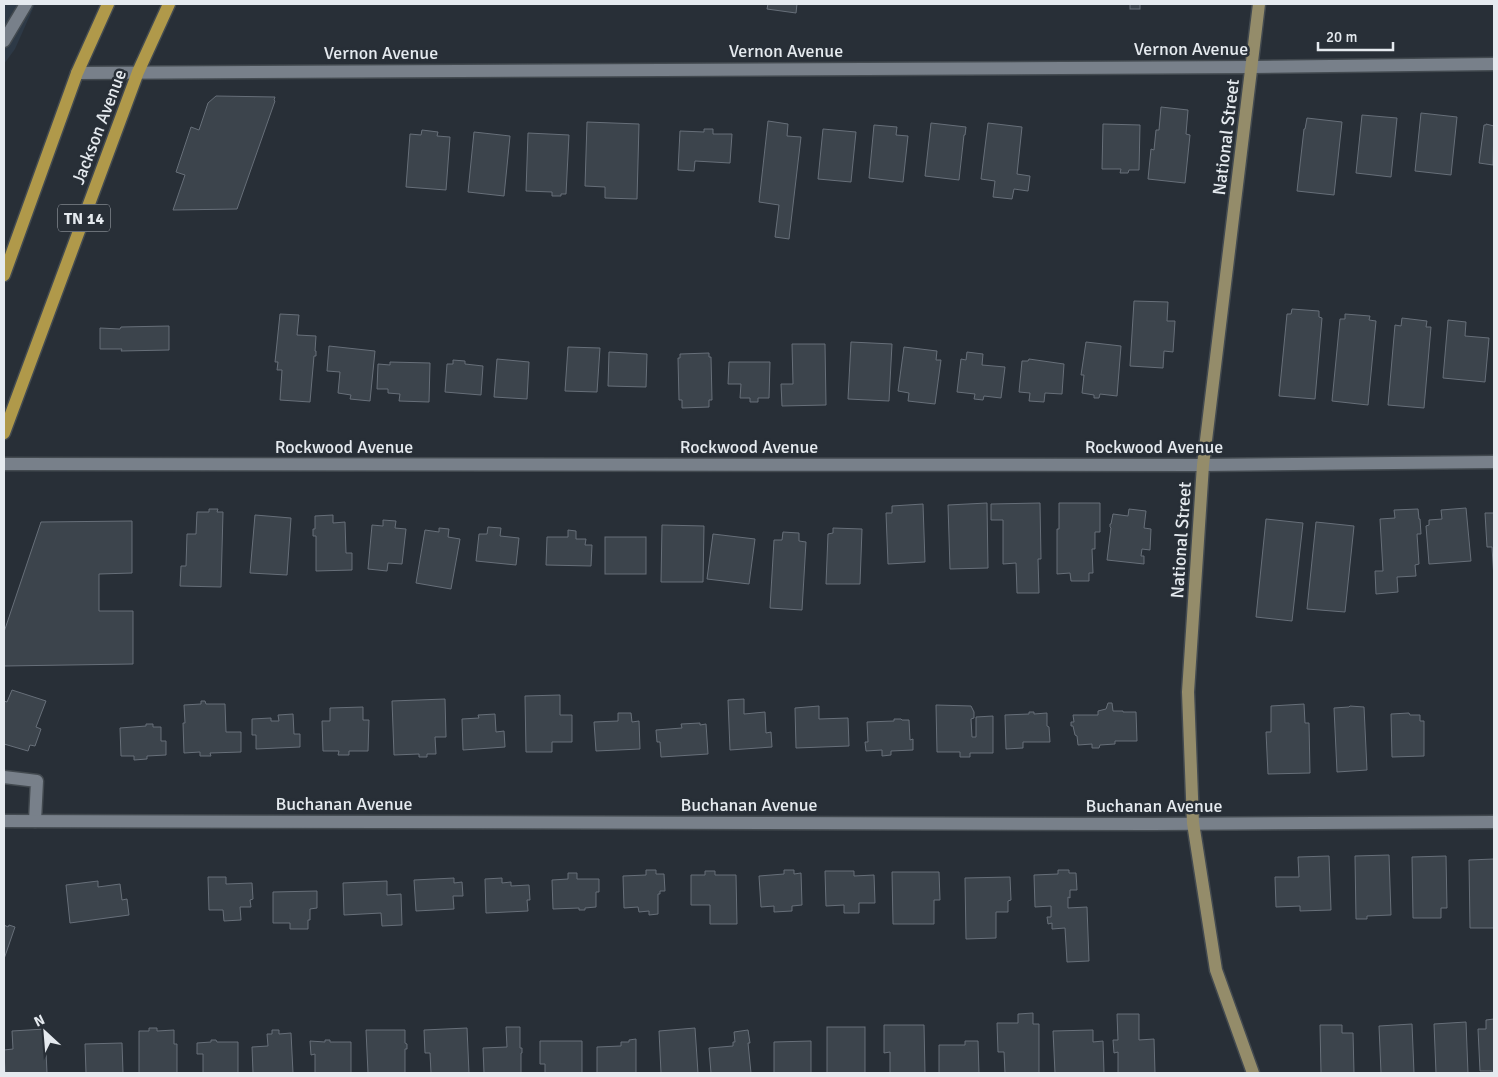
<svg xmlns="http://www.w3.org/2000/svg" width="1498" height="1077" font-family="Signika,sans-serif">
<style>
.built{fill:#2d3946}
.building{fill:#3c444c;stroke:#676f79}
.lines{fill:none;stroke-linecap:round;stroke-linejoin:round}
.lane-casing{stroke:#434a50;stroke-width:15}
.street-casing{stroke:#434a50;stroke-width:15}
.secondary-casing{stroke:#434a50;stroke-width:15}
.primary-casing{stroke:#434a50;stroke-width:15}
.lane{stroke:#78808a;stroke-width:12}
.street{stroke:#78808a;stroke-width:12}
.secondary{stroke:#948c6a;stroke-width:12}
.primary{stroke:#b0994a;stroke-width:12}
.labels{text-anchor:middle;stroke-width:5;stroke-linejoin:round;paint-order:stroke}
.shield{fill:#282f37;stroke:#acb2b8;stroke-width:1}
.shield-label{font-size:16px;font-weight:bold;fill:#e5eaef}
.street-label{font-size:18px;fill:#e5eaef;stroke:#282f37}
</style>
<rect width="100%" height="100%" fill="#282f37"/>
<!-- built -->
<path class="built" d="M4,4H35L15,49L4,64Z"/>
<!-- building -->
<g class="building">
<path d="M768,4H797L796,13L767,9Z"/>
<rect x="1130" y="4" width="10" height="5"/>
<path d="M216,96L275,97L274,100L275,101L237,209L173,210L185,175L176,172L191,127L199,130L208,103Z"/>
<path d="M1161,107L1188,110L1186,134L1190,135L1185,183L1148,179L1151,149L1154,150L1156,130H1159Z"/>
<path d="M1421,113L1457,117L1451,175L1415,171Z"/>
<path d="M1362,115L1397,118L1391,177L1356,173Z"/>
<path d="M1307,118L1342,122L1334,195L1297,191L1304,129H1305Z"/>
<path d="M768,121L788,124L787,136L801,137L789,239L775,237L779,205L759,202Z"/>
<path d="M587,122L639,124L637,199L605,198V187L585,186Z"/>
<path d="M931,123L966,127L965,135H964L959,180L925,176Z"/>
<path d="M988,123L1022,127L1017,174L1030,176L1028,191L1014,189L1012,199L993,197L995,181L981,179Z"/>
<path d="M1103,124L1140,125L1139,170H1129L1128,173H1120L1121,169H1102Z"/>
<path d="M1486,124L1494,126L1493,165L1479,163L1484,125H1486Z"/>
<path d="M874,125L897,127L896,135L908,136L903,182L869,178Z"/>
<path d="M704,129H713V134H732L730,163L695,161L694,171L678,170L680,131L704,132Z"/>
<path d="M823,129L856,132L851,182L818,179Z"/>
<path d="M422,130L438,132L437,136L450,137L446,190L406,187L410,134L421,135Z"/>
<path d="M474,132L510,136L504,196L468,192Z"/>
<path d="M528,133L569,135L566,194H561V196H552V192L526,191Z"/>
<path d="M1134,301L1168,302L1167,321H1175L1173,352L1164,351L1163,368L1130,366Z"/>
<path d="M1292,309L1319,311V317L1322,318L1315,399L1279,396L1287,314H1291Z"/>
<path d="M280,314L299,315L297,335L316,336L315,351H316V356H314L310,402L280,400L282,370H277L278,362H275Z"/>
<path d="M1345,314L1370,316L1369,320L1376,321L1368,405L1332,401L1340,319H1345Z"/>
<path d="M1402,318L1427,321L1426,327H1431L1424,408L1388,405L1395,325L1401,326Z"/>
<path d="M1448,320L1466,322L1465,336L1489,338L1485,382L1443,378Z"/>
<path d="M169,326V350L121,351L122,349H100V328L120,329L121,327Z"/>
<path d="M851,342L892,344L889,401L848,399Z"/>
<path d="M1086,342L1121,346L1117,396L1100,394L1099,398H1094V395L1082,393L1084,375H1081Z"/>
<path d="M792,344H825L826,405L782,406L781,384H793Z"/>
<path d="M329,346L375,351L370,401L350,399L351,395L338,393L340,372L327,371Z"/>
<path d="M568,347L600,348L597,392L565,391Z"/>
<path d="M904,347L937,351L936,360H941L935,404L908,401L909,393L898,391Z"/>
<path d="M609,352L647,354L646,387L608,386Z"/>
<path d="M967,352L983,354L982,365L1005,367L1001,398L984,396L983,400L974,399L975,394L957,392L961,359L966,360Z"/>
<path d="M709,353V357H711L712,400H709V407L682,408V400H679L678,358H680V354Z"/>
<path d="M497,359L529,362L527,399L494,397Z"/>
<path d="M1029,359L1064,364L1062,394L1045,393L1044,402L1029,401L1030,393L1019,392L1022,361H1028Z"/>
<path d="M453,360L465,361V364L483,366L481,395L445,392L447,364H453Z"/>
<path d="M390,362L430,363L429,402L399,401L400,394L388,393V389H377L378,364L390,365Z"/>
<path d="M729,362H770L769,398H758V402H750V398H740L741,384H728Z"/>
<path d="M987,503L988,568L950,569L948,505Z"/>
<path d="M1040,503L1041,559H1038L1039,593H1017L1016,563L1003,564V520H991V504Z"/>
<path d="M1059,503H1100V532H1095V549H1092L1093,573H1089V581H1071L1070,573L1057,574V529H1059Z"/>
<path d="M923,504L925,562L888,564L886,513H892V506Z"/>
<path d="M1466,508L1471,561L1429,564L1426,526L1429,525V520L1442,519L1441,510Z"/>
<path d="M209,509H218L217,512H223L221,587L180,586L181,566H186L187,534H196L197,512H209Z"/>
<path d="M1129,509L1146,511L1144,528L1151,529L1150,550L1142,549L1141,556H1144V564L1107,560L1111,528L1110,527V524H1111L1113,514L1128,516Z"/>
<path d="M1418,509L1419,519H1420L1421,534H1417L1419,564L1415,565L1416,576L1397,577L1398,592L1376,594L1375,571H1383L1380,519L1395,518L1394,510Z"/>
<path d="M1485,513H1494V579L1492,547H1487Z"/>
<path d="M255,515L291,518L287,575L250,573Z"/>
<path d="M333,515V523L345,522L346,553H352V570L316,571V536H313V529H315V516Z"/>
<path d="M1266,519L1303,523L1292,621L1256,617Z"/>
<path d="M383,520L396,521L395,528L406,529L402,564L388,563L387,571L368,569L372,525L383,526Z"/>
<path d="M132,521V573L99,574V611H133V664L4,666V632L41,522Z"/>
<path d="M1316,522L1354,526L1345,612L1307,609Z"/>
<path d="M662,525L704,526L703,582H661Z"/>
<path d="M488,527L501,528L500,536L519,538L516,565L476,561L479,534H487Z"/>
<path d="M439,528L449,529L448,537L460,539L451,589L416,583L425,530L439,532Z"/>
<path d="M833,528L862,529L860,584H826L828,534L833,533Z"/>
<path d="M568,530L576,531V539H586L585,545H592L591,566L546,565L547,537H568Z"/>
<path d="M783,532L799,533V541L806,542L802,610L770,608L774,540H782Z"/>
<path d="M713,534L755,539L749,584L707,579Z"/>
<rect x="605" y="537" width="41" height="37"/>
<path d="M12,690L46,701L36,727L41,729L35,746L30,745L28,751L4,744V701L7,702Z"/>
<path d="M560,695V715H572V742H552V752H526L525,696Z"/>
<path d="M445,699L446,737H435L436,754H427V757H419V754L394,755L392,701Z"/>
<path d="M744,699V714L765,712L766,733L771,732L772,747L730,750L728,700Z"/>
<path d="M201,701H205L206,704H225L226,732H241V752L210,753L211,756H200V752L184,753L183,723H185L184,705L201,704Z"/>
<path d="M1108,703H1112L1113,711H1123V712H1136L1137,741H1115V744L1100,745L1099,748H1092V744L1078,745L1077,736L1075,735L1073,726H1071V722H1074L1073,715H1098V711L1106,709Z"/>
<path d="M1304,704L1305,723H1309L1310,773L1268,774L1266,732H1271V706Z"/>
<path d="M936,705L971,706L974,712V718L971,719L972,737H976V717L993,716V753H970V757H960V752H937Z"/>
<path d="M819,706V719L848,718L849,746L796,748L795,708Z"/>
<path d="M1350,706L1364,707L1367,770L1337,772L1334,708L1349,707Z"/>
<path d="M363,707V720H369L368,751H349V755H338L339,751H323L322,721H330V708Z"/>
<path d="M1029,712H1034V714L1047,713V726L1049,727L1050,742H1023V748L1006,749L1005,715L1029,714Z"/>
<path d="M618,713H631L632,722L639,721L640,749L596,751L594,722L618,721Z"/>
<path d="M1409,713L1410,715H1420V721H1424V756L1392,757L1391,714Z"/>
<path d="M293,714L294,734H300V747L256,749V735H252V719L271,718V721H279L278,715Z"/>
<path d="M495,714L496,732L504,731L505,747L463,750L462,719L479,718L478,715Z"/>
<path d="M894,719H901L902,720H909L910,740L913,739V750L891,751V755L882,756V750L866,751L865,742H868L867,722L894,721Z"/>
<path d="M700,723V725L706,724L708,754L661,757L660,742H657L656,730L682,728L681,724Z"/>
<path d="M146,724H153V727H161V741H166V755L147,756V759L134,760V756H121L120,728L146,726Z"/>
<path d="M1389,855L1391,915L1367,916V919H1356L1355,856Z"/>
<path d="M1329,856L1331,910L1300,911V906L1276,907L1275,877H1299L1298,857Z"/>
<path d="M1446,856L1447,908H1441V918H1413L1412,857Z"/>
<path d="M1494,859V928H1470L1469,860Z"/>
<path d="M646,870H656V874H664L665,891H660V894H658V914L649,915V911L639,912L638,907L624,908L623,876L646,875Z"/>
<path d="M784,870H794V874L801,873L802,905L792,906V911L774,912V906L761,907L759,876L784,874Z"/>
<path d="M1058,870H1069V873H1076L1077,890H1070V898L1068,897V908L1087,907L1089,961L1067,962L1065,928L1052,929V923L1048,924L1047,917H1051V906L1035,907L1034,875L1058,874Z"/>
<path d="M705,871H715V875H736L737,924H710V905H691V875H705Z"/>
<path d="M825,871H854V876L874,875L875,903H859V913H844V905L826,906Z"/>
<path d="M892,872H939L940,900H934V924H893Z"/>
<path d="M568,873H577V879H599V892H596V907L585,908V910H579V908L553,909L552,880L568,879Z"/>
<path d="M208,877H226V884L252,883L253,899L250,900L251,907H240L241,920L224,921L223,910H209Z"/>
<path d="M1010,877L1011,900L1008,901V912H996V938L966,939L965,878Z"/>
<path d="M454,878V883L462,882L463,896H453L454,909L416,911L414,880Z"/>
<path d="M502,878V883L511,882V886L529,885L530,900H527L528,911L486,913L485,879Z"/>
<path d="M98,881V887L120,884L122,900L127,899L129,915L70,923L66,885Z"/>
<path d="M387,881V895L401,894L402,925L382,926L381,913L344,915L343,883Z"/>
<path d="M317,891V908L310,909V920H308V929H290V923H273V892Z"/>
<path d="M4,925L8,927L9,925L15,927L4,959Z"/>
<path d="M1033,1013V1024H1039V1073H1005L1004,1052H998L997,1023H1018V1014Z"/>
<path d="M1117,1014H1139V1040L1154,1039L1155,1073H1118V1052L1114,1053L1113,1040H1118Z"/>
<path d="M1494,1019V1073H1492V1071H1480L1478,1029H1486V1020Z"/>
<path d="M1466,1022L1468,1073H1436L1434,1024Z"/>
<path d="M1412,1024L1414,1073H1381L1379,1026Z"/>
<path d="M884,1025H924L925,1073H890V1052L884,1053Z"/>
<path d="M1320,1025H1342V1033H1353L1354,1073H1321Z"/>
<path d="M506,1027H520V1048H522V1053H521V1073H484L483,1048L507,1047Z"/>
<rect x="827" y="1027" width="38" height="46"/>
<path d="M149,1028H157V1031L174,1030V1044H177V1073H139V1031H149Z"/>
<path d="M467,1028L469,1073H431L430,1053H425L424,1030Z"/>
<path d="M695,1028L698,1073H661L659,1031Z"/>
<path d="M45,1029L47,1073H5L4,1050L13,1049L12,1031Z"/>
<path d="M272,1030H279V1034L291,1033L293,1073H253L252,1047L268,1046L267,1034H272Z"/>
<path d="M366,1030H405V1043L407,1044V1049H405V1073H368Z"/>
<path d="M748,1030L750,1043H748L751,1073H711L709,1048L733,1046V1042H735L734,1032Z"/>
<path d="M1093,1030V1042L1103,1041L1104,1073H1055L1053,1031Z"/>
<path d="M636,1039V1073H597V1047L621,1046V1042H629V1040Z"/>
<path d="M211,1040H216L217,1042H238V1073H203V1054H197V1043L211,1042Z"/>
<path d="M325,1040H330V1042H351V1073H315V1054L311,1055L310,1041L325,1042Z"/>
<path d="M540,1041H582V1073H545V1064H540Z"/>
<path d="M811,1041V1073H774V1042Z"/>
<path d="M965,1041H978L979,1073H939V1045H965Z"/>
<path d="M122,1043L123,1073H86L85,1044Z"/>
</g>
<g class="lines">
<defs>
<g id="lane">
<path d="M4,41L26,4"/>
<path d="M4,777L37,781L35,821"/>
</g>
<g id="street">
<path d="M77,73L1252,67L1494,64"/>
<path d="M4,464L1203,465L1494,462"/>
<path d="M4,821L1152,824L1494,822"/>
</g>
<path id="secondary" d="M1253,1073L1216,970L1193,823L1188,692L1203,465L1259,4"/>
<g id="primary">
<path d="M4,275L77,73L108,4"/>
<path d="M4,433L138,72L169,4"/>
</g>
</defs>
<!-- lane casing -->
<use href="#lane" class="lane-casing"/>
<!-- street casing -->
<use href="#street" class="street-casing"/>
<!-- secondary casing -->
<use href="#secondary" class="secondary-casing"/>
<!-- primary casing -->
<use href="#primary" class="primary-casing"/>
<!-- lane -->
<use href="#lane" class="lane"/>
<!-- street -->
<use href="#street" class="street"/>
<!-- secondary -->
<use href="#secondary" class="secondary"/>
<!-- primary -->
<use href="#primary" class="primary"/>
</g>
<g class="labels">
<!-- shield labels -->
<rect class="shield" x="58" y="204.5" width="52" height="27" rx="4"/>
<g class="shield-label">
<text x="84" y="224">TN 14</text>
</g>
<!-- street labels -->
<g class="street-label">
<text x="1191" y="55">Vernon Avenue</text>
<text x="786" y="57">Vernon Avenue</text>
<text x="381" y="59">Vernon Avenue</text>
<text transform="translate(99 127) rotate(-69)" y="6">Jackson Avenue</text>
<text transform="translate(1226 137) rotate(-83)" y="6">National Street</text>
<text x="344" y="453">Rockwood Avenue</text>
<text x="749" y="453">Rockwood Avenue</text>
<text x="1154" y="453">Rockwood Avenue</text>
<text transform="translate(1181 540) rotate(-86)" y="6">National Street</text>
<text x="344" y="810">Buchanan Avenue</text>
<text x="749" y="811">Buchanan Avenue</text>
<text x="1154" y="812">Buchanan Avenue</text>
</g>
</g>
<!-- border -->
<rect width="1498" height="1077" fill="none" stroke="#e5eaef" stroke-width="10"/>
<!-- north arrow -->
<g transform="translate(45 1032) rotate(334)" stroke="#282f37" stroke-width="4" paint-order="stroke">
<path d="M0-4L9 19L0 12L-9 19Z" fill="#e5eaef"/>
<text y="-8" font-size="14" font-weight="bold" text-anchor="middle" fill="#e5eaef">N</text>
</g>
<!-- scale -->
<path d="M1318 42v8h75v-8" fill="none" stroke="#e5eaef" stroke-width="2.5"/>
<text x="1326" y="42" font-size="15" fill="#e5eaef" stroke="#282f37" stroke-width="4" paint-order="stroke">20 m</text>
</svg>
